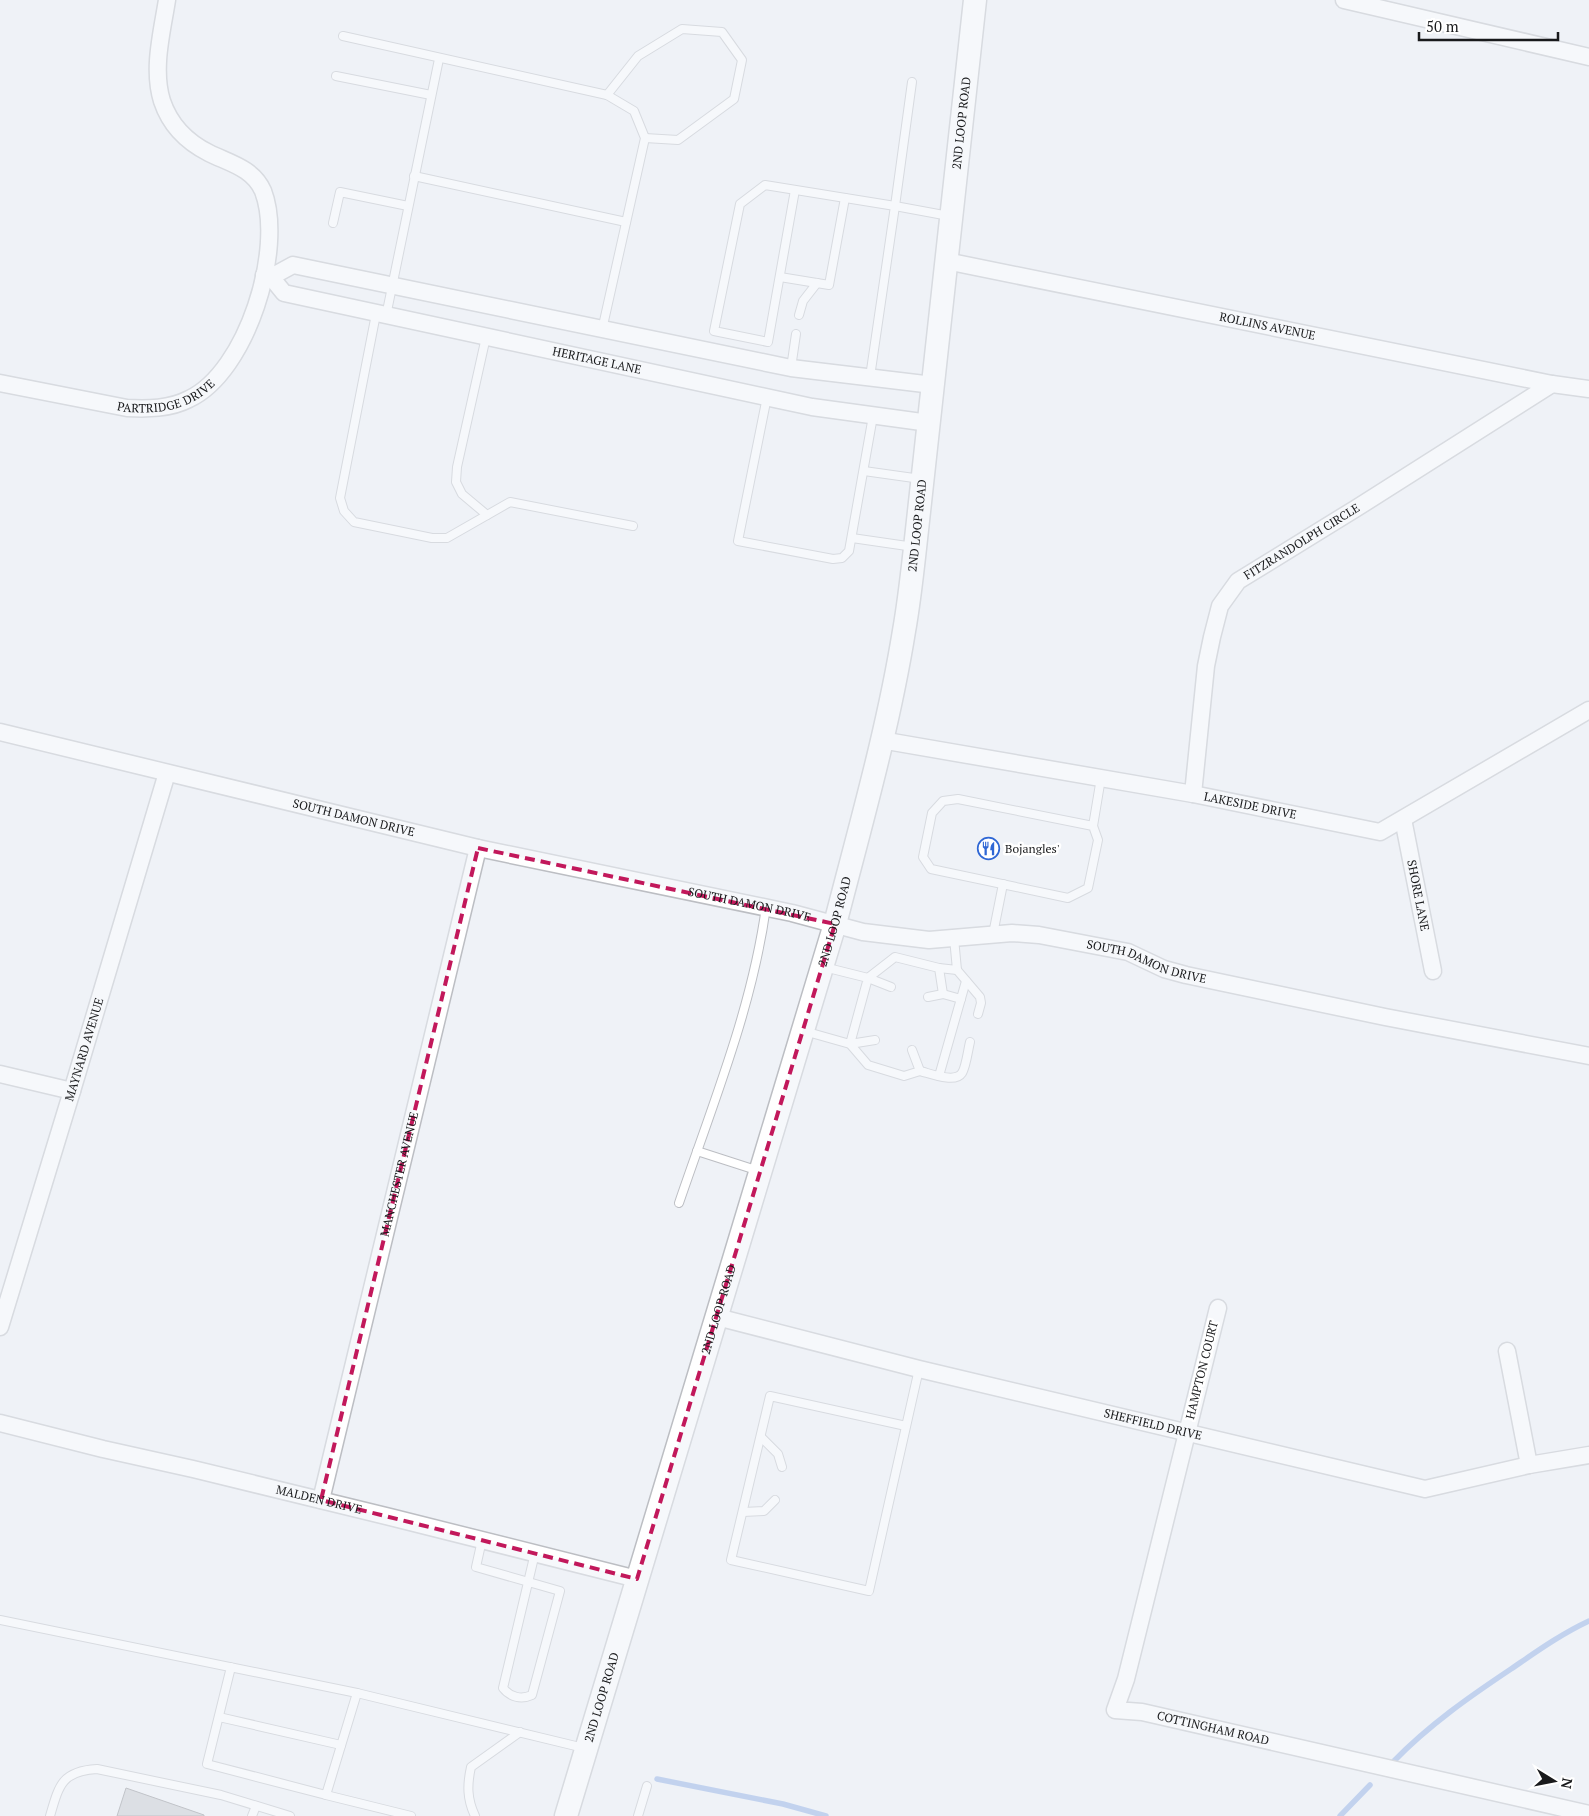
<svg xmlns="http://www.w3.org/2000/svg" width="1589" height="1816" font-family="'PT Serif',serif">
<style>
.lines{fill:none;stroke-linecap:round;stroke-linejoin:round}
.stream{stroke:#8dace3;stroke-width:5.5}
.building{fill:#c5c7cc;stroke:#8a8b8f}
.service-casing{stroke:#bcbec3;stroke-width:10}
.minor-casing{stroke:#bcbec3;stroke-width:19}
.secondary-casing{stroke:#bcbec3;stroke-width:25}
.service{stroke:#fff;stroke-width:8}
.minor{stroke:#fff;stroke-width:16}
.secondary{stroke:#fff;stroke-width:22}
.marked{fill:none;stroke:#c2185b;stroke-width:4;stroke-dasharray:10 6;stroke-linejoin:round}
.labels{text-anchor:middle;stroke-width:5;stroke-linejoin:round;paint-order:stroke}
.street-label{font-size:12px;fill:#191a1c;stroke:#fff}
.poi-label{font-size:12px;fill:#191a1c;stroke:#fff;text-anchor:start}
</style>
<rect width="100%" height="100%" fill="#eff2f7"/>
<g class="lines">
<!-- stream -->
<g class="stream">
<path d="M1394,1761C1429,1725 1469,1697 1511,1669C1536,1652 1561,1634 1589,1621"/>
<path d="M657,1779L783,1804L826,1816"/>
<path d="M1340,1816L1370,1785"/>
</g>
</g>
<!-- building -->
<path class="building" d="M126,1788L204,1815V1816H117Z"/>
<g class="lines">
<defs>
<g id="service">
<path d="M343,36L607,95L634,111L645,138L602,330"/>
<path d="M336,76L431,95"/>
<path d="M912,82L895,206L949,216"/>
<path d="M607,95L638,56L682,29L722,32L742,60L734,99L678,140L645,138"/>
<path d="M414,176L626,222"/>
<path d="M795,190L768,342L714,331L740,204L765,185L895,206L870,377"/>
<path d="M333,223L340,192L408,206"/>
<path d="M780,277L829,285L845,198"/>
<path d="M376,314L340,498L344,511L354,522L432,538H447L510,502L633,526"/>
<path d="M799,315L803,301L817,283"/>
<path d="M386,316L439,59"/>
<path d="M486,337L457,467L456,482L462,494L487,515"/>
<path d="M791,368L796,334"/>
<path d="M767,397L738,541L833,559L842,558L849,551L873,416"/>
<path d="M864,471L921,479"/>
<path d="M852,538L914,547"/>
<path d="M1093,826L1098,840L1088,888L1068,898L931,869L923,857L932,813L943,801L958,799L1093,826L1101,778"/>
<path d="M993,934L1003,884"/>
<path d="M824,967L868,978L850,1044L875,1040"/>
<path d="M939,968L957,970L954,938"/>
<path d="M957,970L980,997L981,1003L978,1014"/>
<path d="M891,987L868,978L895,957L939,968L943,994L928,997"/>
<path d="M943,994L961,999"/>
<path d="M804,1031L850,1044L868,1065L904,1076L920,1071L912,1050"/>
<path d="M920,1071C929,1073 955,1084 962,1073C966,1067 968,1050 970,1042"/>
<path d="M939,1076L966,981"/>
<path d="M697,1151L759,1171"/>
<path d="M679,1203C712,1106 752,1009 766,907"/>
<path d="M906,1426L770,1396L731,1560L869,1591L919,1369"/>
<path d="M761,1437L778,1454L782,1467"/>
<path d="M743,1512L764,1511L775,1500"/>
<path d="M482,1540L476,1567L560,1591L532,1695C521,1700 510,1697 503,1688L535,1553"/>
<path d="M0,1620L357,1693L326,1795L207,1764L231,1667"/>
<path d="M357,1693L584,1748"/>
<path d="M219,1717L341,1745"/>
<path d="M326,1795L411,1816"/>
<path d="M50,1816C59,1785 62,1771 97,1769L221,1795L290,1816"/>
<path d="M252,1816L256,1806"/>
<path d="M475,1816C467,1799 467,1785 471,1767L520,1732"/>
<path d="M638,1816L647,1786"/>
</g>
<g id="minor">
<path d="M1344,0L1589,57"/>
<path id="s1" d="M946,261L1552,384L1589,389"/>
<path id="s2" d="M264,275L271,277L284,293L812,407L929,423"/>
<path d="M271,277L293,265L791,368L933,385"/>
<path id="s3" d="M0,383L127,408C147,409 170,409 189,399C247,372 285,248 263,191C253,168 229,163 209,153C187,142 170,125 162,101C152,69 162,32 167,0"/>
<path id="s4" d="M0,732L478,848L792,913L863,932L929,940L1012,933L1039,935L1128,952L1164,969L1186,975L1385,1017L1589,1056"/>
<path id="s5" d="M881,740L1193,794L1380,832L1589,710"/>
<path id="s6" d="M1193,794L1206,666L1212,637L1220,606L1238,581L1355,509L1552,384"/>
<path id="s7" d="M1403,819L1433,971"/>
<path d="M0,1074L72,1091"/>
<path id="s8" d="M1218,1308L1126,1679L1115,1710L1142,1712L1589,1814"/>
<path id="s9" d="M717,1317L919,1369L1425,1489L1529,1465L1589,1455"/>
<path id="s10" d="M0,1327L72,1091L167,773"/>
<path d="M1507,1351L1529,1465"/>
<path id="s11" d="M0,1423L103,1449L193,1469L390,1517L637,1579"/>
<path id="s12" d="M321,1500L478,848"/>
</g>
<g id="secondary">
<path id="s13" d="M566,1816L835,924C860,827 888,730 904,631C909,603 912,575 915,548L975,0"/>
</g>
</defs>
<!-- service casing -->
<use href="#service" class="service-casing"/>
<!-- minor casing -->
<use href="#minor" class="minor-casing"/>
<!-- secondary casing -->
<use href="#secondary" class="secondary-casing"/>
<!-- service -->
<use href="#service" class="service"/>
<!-- minor -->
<use href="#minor" class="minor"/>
<!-- secondary -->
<use href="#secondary" class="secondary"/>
</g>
<!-- marked area -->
<path d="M0 0H1589V1816H0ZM478,848L835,924L637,1579L321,1500Z" fill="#eff2f7" fill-opacity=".55" fill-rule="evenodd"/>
<path class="marked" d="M478,848L835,924L637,1579L321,1500Z"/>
<!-- icons -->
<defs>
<symbol id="restaurant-ring" viewBox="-11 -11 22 22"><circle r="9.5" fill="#fff" stroke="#2f67d5" stroke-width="1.5"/><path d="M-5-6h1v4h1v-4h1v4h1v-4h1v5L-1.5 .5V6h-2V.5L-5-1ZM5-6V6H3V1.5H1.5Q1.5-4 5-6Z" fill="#2f67d5"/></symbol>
</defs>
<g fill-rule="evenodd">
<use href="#restaurant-ring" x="976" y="836" width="25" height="25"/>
</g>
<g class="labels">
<!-- street labels -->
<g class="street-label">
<text dy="4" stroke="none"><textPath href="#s13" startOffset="1744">2ND LOOP ROAD</textPath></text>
<text dy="4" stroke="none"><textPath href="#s1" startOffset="328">ROLLINS AVENUE</textPath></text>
<text dy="4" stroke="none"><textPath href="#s2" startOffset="348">HERITAGE LANE</textPath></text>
<text dy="4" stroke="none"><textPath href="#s3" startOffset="171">PARTRIDGE DRIVE</textPath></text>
<text dy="4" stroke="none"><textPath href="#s13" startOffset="1339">2ND LOOP ROAD</textPath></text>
<text dy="4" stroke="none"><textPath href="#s6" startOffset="296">FITZRANDOLPH CIRCLE</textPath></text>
<text dy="4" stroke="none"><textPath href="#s5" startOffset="375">LAKESIDE DRIVE</textPath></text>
<text dy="4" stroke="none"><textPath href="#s4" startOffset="364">SOUTH DAMON DRIVE</textPath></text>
<text dy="4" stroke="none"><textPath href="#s7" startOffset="78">SHORE LANE</textPath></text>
<text dy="4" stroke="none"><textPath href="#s4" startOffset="769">SOUTH DAMON DRIVE</textPath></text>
<text dy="4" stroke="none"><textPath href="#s13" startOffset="934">2ND LOOP ROAD</textPath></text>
<text dy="4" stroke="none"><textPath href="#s4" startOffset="1174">SOUTH DAMON DRIVE</textPath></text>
<text dy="4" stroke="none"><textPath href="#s10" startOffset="290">MAYNARD AVENUE</textPath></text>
<text dy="4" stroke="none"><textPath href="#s12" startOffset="335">MANCHESTER AVENUE</textPath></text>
<text dy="4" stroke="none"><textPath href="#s13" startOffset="529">2ND LOOP ROAD</textPath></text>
<text transform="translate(1202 1370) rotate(-76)" y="4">HAMPTON COURT</text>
<text dy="4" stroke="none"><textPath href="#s9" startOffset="449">SHEFFIELD DRIVE</textPath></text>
<text dy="4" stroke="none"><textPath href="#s11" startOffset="328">MALDEN DRIVE</textPath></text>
<text dy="4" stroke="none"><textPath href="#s13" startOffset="124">2ND LOOP ROAD</textPath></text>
<text dy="4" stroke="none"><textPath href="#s8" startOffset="515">COTTINGHAM ROAD</textPath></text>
</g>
<!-- poi labels -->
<g class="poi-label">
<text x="1005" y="853">Bojangles'</text>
</g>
</g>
<!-- north arrow -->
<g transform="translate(1554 1781) rotate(100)" stroke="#ffffff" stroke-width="4" paint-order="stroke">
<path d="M0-4L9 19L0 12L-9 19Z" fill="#191a1c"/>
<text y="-8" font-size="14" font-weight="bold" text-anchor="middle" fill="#191a1c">N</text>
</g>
<!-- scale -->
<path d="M1419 32v8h139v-8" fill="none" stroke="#191a1c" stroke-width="2.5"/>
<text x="1426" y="32" font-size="15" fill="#191a1c" stroke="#ffffff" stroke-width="4" paint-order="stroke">50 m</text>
</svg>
